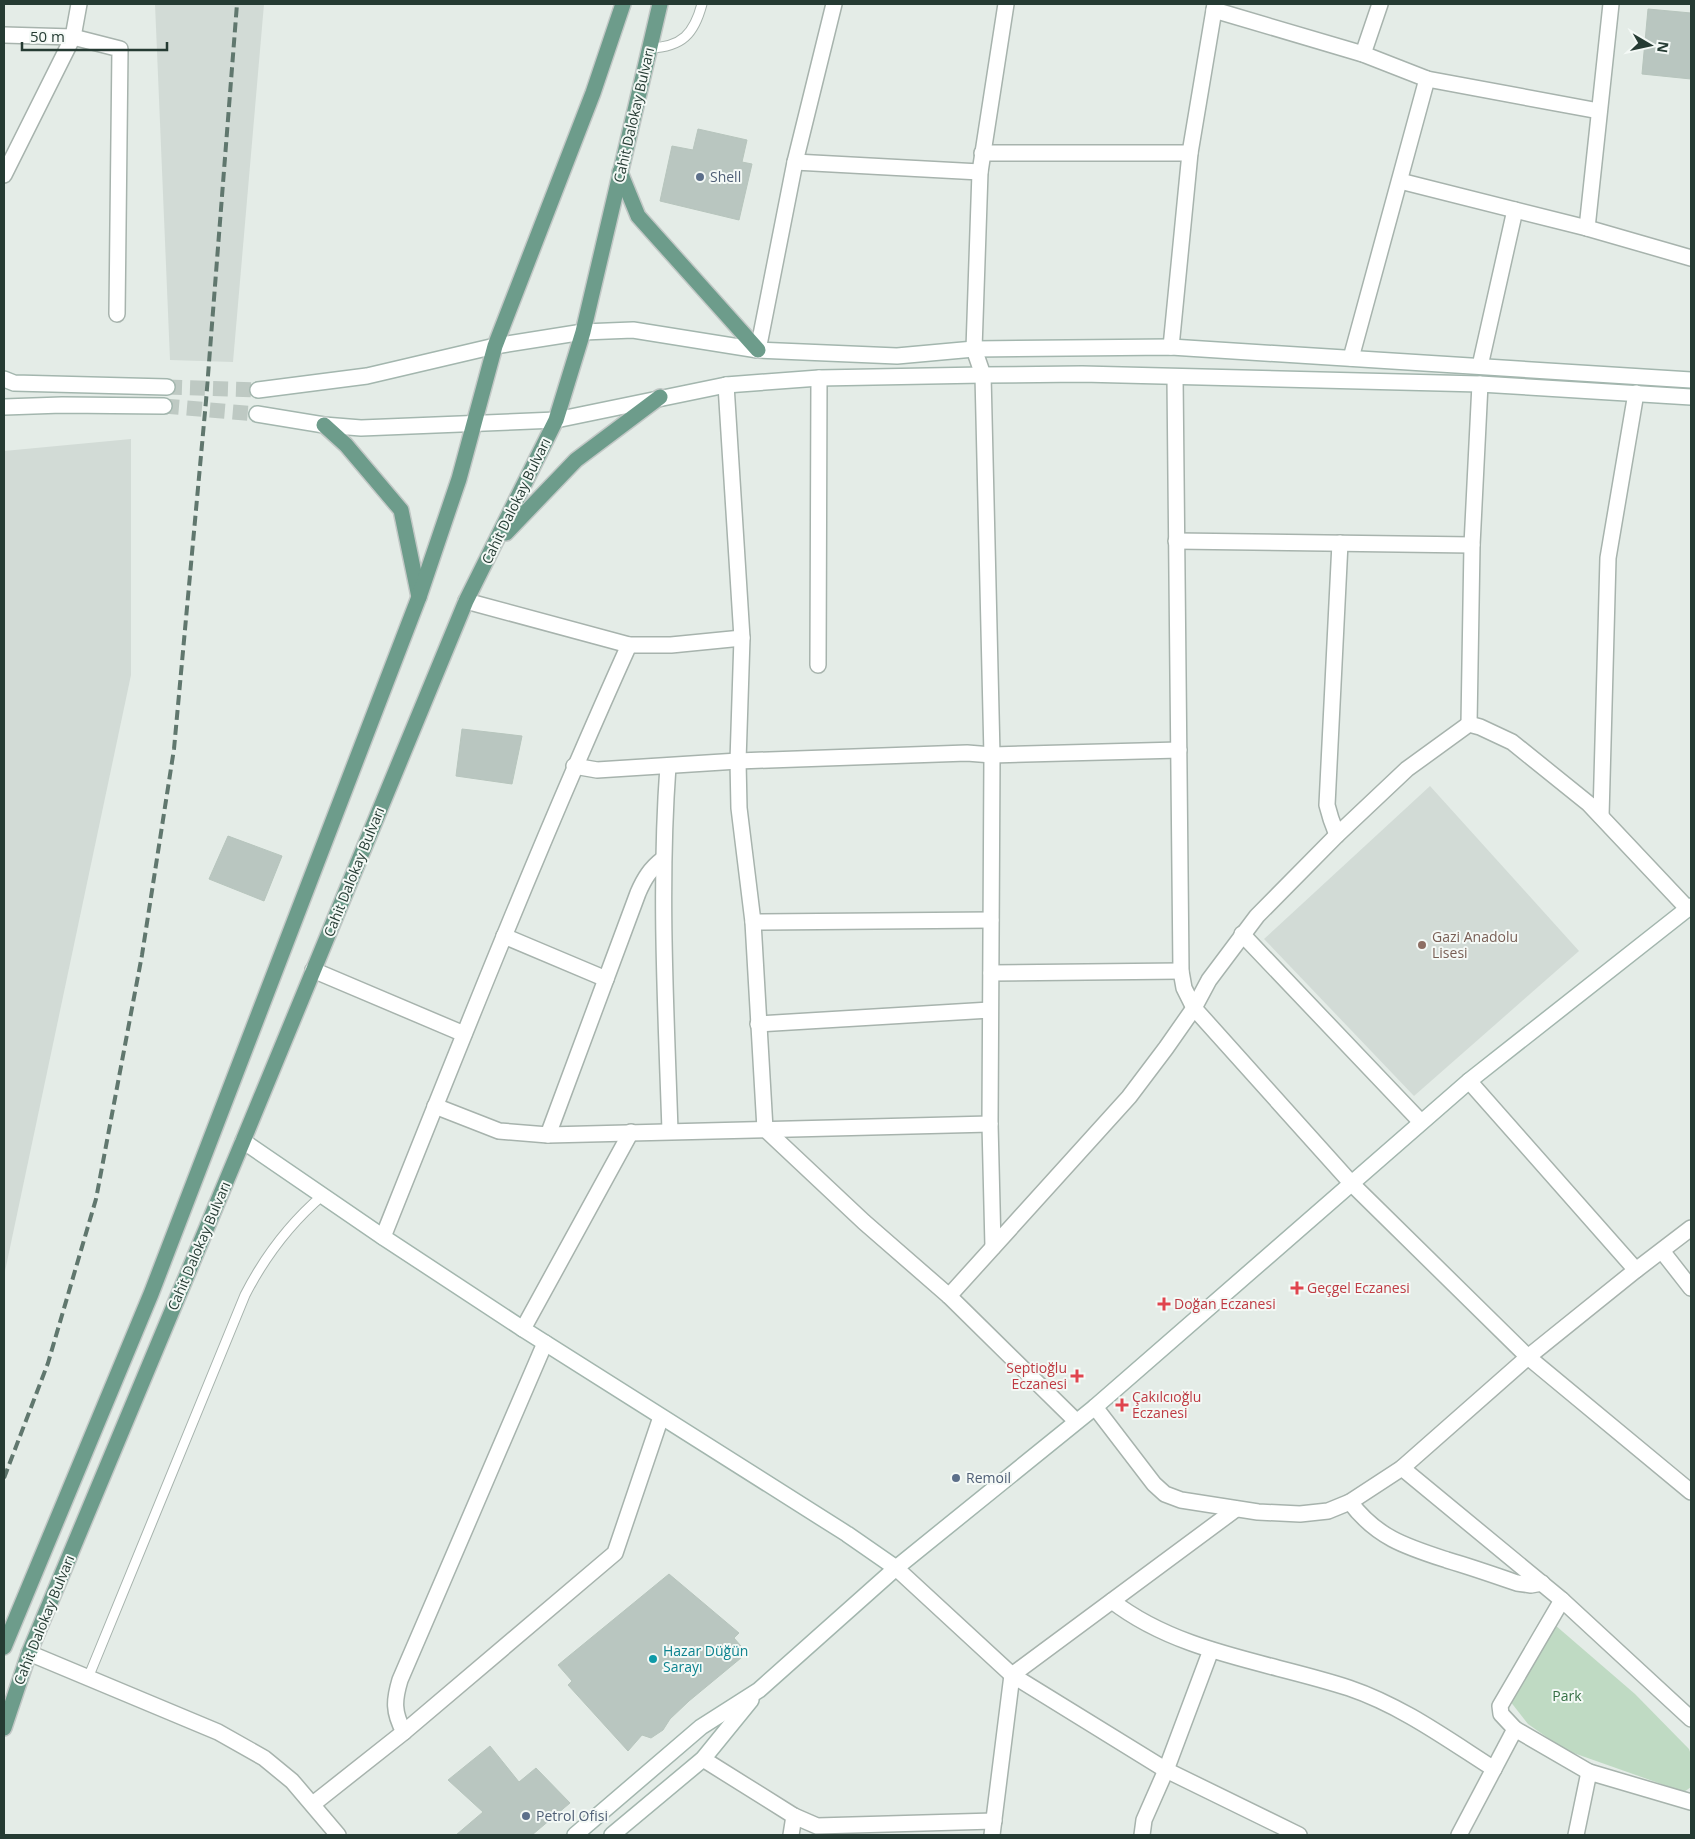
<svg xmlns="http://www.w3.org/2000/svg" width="1695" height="1839" font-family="'Open Sans',sans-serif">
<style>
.built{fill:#d2dbd6}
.green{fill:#bfdac3}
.building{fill:#b9c6c0;stroke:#b7c5bd}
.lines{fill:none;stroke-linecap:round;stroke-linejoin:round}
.secondary-tunnel{stroke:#bec9c3;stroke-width:15;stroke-dasharray:15 8;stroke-linecap:butt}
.lane-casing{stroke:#a7b3ad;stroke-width:11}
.street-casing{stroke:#a7b3ad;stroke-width:18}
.secondary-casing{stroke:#a3b6ae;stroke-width:18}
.primary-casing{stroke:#c2c8c6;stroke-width:18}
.lane{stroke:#fff;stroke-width:9}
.street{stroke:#fff;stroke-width:15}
.secondary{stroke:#fff;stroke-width:15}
.primary{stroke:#6d9c8b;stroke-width:15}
.rail{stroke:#60776e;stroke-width:4;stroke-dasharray:10 5;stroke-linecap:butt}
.service-dot{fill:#5c6f8a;stroke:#f4f9f6;stroke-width:2}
.education-dot{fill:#8d6e63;stroke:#f4f9f6;stroke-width:2}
.health-dot{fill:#e0444e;stroke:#f4f9f6;stroke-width:2}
.culture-dot{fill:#0f9aa8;stroke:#f4f9f6;stroke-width:2}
.labels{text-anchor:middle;stroke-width:4;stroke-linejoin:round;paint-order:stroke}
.street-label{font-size:14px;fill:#253b33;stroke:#f4f9f6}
.service-label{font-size:14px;fill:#4e5e75;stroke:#f4f9f6;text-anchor:start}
.education-label{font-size:14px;fill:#785e54;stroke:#f4f9f6;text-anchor:start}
.health-label{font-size:14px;fill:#be3a42;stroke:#f4f9f6;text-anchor:start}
.culture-label{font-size:14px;fill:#0d838f;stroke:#f4f9f6;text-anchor:start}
.park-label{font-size:14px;fill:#346e43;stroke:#f4f9f6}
</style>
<rect width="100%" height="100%" fill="#e4ece7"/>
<!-- built -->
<g class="built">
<path d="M155,4H264L233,362L170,360Z"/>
<path d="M131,439V675L4,1276V451Z"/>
<path d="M1430,786L1579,951L1414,1096L1264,939Z"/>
</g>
<!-- green -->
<path class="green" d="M1555,1625L1635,1694L1689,1749L1691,1755V1787L1684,1792L1565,1750L1528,1724L1510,1701Z"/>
<!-- building -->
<g class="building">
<path d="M1648,9L1691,13V79L1642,74Z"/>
<path d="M698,129L747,140L742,162L752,164L739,220L660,201L672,146L693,150Z"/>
<path d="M462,729L522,736L512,784L456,776Z"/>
<path d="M228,836L282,856L264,901L209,879Z"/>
<path d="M669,1574L739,1633L734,1638L747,1653L689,1701L670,1719L663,1730L651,1738L642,1735L628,1751L568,1685L572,1681L558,1665Z"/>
<path d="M490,1746L519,1782L536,1768L570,1803L532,1835H456L483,1812L448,1780Z"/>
</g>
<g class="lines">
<!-- secondary-tunnel -->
<g class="secondary-tunnel">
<path d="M167,387L258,390"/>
<path d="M164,406L257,414"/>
</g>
<defs>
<g id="lane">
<path d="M650,48C682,47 694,34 702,4"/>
<path d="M88,1678L245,1295C265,1256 289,1224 323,1195"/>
</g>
<g id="street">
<path d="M1214,10L1363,54L1427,79L1599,111"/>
<path d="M4,35L73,37L120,49L117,314"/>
<path d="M1363,54L1380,4"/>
<path d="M982,153H1190"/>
<path d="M795,162L980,172"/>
<path d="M4,175L73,37L79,4"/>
<path d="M1400,181L1587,228L1691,258"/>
<path d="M1587,228L1611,4"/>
<path d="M1171,347L1190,153L1215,4"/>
<path d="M758,350L795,162L834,4"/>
<path d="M1351,358L1427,79"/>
<path d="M1480,366L1515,210"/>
<path d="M1175,377L1181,971L1184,988L1194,1008L1352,1184L1528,1357L1691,1492"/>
<path d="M726,385L742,638L738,761L739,808L753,922L765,1129L864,1222L949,1296L1076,1421"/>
<path d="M1176,541L1472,545"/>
<path d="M466,601L629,645H671L742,638"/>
<path d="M818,665L819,378"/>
<path d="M1469,724L1472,545L1480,384"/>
<path d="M574,766L597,770L738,761L967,753L992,755L1179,750"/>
<path d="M668,766C659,888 666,1009 670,1131"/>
<path d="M1601,816L1608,558L1636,393"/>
<path d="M1337,835L1331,819L1327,805L1340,543"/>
<path d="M753,922L991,920"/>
<path d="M1242,934L1421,1122"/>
<path d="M504,936L606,979"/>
<path d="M313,970L464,1034"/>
<path d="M991,973L1181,971"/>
<path d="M758,1024L990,1010"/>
<path d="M1469,1081L1636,1270"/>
<path d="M435,1106L499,1131L548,1135L990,1124"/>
<path d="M548,1135L638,893C644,879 650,869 663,859"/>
<path d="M383,1237C462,1039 541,840 629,645"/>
<path d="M993,1247L990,1124L992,755L983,375L974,349L980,172L1006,4"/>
<path d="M1662,1251L1691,1288"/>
<path d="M949,1296L1129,1097L1166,1048L1194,1008L1209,980L1257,916L1337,835L1407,769L1469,724L1480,727L1512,742L1589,804L1688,909"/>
<path d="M523,1329L631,1132"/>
<path d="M1095,1407L1154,1484L1165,1494L1181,1500L1258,1512L1300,1514L1328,1511L1350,1502L1402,1468L1528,1357L1636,1270L1691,1228"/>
<path d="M1402,1468L1562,1600L1691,1719"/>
<path d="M1350,1502C1377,1538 1407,1547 1447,1560C1471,1567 1494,1575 1517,1583L1531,1585L1542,1583"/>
<path d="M896,1568L1012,1675L1166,1770L1299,1835"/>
<path d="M1562,1600L1500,1706L1501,1714L1515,1729L1589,1772"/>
<path d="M1112,1601C1179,1653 1270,1662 1349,1688C1402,1706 1447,1739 1494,1769"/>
<path d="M29,1653L218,1732L264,1758L292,1781L338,1835"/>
<path d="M404,1732C393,1712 394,1700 400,1680L545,1343"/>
<path d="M703,1759L794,1816L817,1826L994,1821"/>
<path d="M313,1804L404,1732L615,1553L661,1417"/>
<path d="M791,1835L794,1816"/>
<path d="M992,1835L1012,1675L1236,1509"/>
<path d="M1142,1835L1144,1820L1166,1770L1211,1650"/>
<path d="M1459,1835L1515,1729"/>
<path d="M1576,1835L1589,1772L1691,1802"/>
</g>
<g id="secondary">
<path d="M4,379L14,383L167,387"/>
<path d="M258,390L367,376L495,346L583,332L633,330L758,350L897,356L974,349L1171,347L1691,380"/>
<path d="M4,407L62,405L164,406"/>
<path d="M257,414L324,425L361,428L556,420L726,385L819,378L983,375L1082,374L1480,384L1691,397"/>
<path d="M243,1141L383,1237L523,1329L847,1534L896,1568"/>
<path d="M575,1835L701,1727L759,1690L896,1568L1095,1407L1469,1081L1691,906"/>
<path d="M612,1835L703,1759L751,1700"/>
</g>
<g id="primary">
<path d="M620,172L638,216L758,350"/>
<path d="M324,425L346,445L401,510L419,597"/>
<path d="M506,533L576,460L660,397"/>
<path d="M4,1647L151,1294L419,597L459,479L495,346L593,93L623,4"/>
<path d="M4,1728L29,1653L243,1141L466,601L556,420L583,332L660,4"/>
</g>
</defs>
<!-- lane casing -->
<use href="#lane" class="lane-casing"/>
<!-- street casing -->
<use href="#street" class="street-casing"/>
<!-- secondary casing -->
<use href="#secondary" class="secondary-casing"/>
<!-- primary casing -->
<use href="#primary" class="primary-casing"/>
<!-- lane -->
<use href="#lane" class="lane"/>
<!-- street -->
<use href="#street" class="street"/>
<!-- secondary -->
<use href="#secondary" class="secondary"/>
<!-- primary -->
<use href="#primary" class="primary"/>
<!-- rail -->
<path class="rail" d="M4,1478L48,1363L96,1199L142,955L174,749L206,401L237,4"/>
</g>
<!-- markers -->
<g class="service-dot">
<circle cx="700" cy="177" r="5"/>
<circle cx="956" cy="1478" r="5"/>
<circle cx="526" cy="1816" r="5"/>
</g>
<circle class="education-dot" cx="1422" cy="945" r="5"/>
<g class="health-dot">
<path d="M1294.5 1280.5h5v5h5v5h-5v5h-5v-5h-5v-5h5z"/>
<path d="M1161.5 1296.5h5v5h5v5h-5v5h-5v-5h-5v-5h5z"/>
<path d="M1074.5 1368.5h5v5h5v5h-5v5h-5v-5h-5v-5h5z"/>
<path d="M1119.5 1397.5h5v5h5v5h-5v5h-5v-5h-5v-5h5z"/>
</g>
<circle class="culture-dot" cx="653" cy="1659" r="5"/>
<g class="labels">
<!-- street labels -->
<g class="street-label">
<text transform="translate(634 115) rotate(-77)" y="5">Cahit Dalokay Bulvarı</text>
<text transform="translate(516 501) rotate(-64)" y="5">Cahit Dalokay Bulvarı</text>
<text transform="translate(354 872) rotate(-68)" y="5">Cahit Dalokay Bulvarı</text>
<text transform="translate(199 1246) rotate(-67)" y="5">Cahit Dalokay Bulvarı</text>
<text transform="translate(44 1620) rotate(-68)" y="5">Cahit Dalokay Bulvarı</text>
</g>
<!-- service labels -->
<g class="service-label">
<text x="710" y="182">Shell</text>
<text x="966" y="1483">Remoil</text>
<text x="536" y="1821">Petrol Ofisi</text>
</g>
<!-- education labels -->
<g class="education-label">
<text x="1432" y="942">Gazi Anadolu<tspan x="1432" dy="16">Lisesi</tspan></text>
</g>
<!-- health labels -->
<g class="health-label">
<text x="1307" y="1293">Geçgel Eczanesi</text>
<text x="1174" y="1309">Doğan Eczanesi</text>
<text x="1067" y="1373" text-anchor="end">Septioğlu<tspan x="1067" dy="16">Eczanesi</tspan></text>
<text x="1132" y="1402">Çakılcıoğlu<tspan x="1132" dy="16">Eczanesi</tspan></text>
</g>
<!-- culture labels -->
<g class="culture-label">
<text x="663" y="1656">Hazar Düğün<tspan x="663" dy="16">Sarayı</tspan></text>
</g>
<!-- park labels -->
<g class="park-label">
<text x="1567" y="1701">Park</text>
</g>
</g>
<!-- border -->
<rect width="1695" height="1839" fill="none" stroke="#253b33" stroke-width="10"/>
<!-- north arrow -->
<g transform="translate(1650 45) rotate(99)" stroke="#f4f9f6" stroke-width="4" paint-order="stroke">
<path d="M0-4L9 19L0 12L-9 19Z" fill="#253b33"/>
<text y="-8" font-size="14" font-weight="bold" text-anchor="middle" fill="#253b33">N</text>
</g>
<!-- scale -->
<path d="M22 42v8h145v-8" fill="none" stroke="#253b33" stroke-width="2.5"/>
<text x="30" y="42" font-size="15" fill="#253b33" stroke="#f4f9f6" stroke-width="4" paint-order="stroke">50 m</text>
</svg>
